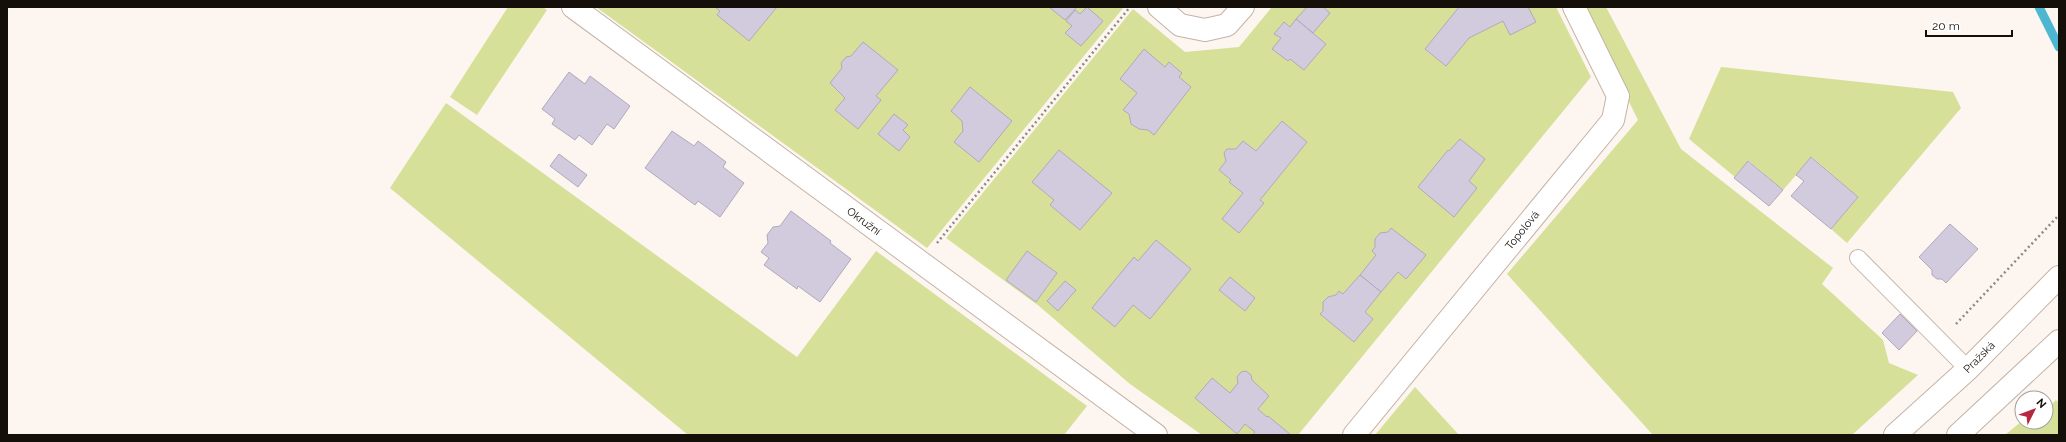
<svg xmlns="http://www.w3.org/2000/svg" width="2066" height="442" font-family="Raleway,sans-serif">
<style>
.green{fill:#d7e099}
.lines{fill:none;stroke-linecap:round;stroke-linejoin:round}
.stream{stroke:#4db7d1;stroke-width:9}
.building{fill:#d2cbde;stroke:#b0a9bc}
.lane-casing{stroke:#c5b3a6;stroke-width:18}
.street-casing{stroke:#c5b3a6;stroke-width:24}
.secondary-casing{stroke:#c5b3a6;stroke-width:24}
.path{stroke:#8f8883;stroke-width:2.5;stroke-dasharray:2 3;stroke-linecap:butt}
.lane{stroke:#fff;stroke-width:16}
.street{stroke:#fff;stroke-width:22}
.secondary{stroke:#fff;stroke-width:22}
.labels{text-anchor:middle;stroke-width:3.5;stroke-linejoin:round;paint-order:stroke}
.street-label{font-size:11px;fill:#150f0a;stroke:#fff}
</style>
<rect width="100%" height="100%" fill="#fdf5f0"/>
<!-- green -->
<g class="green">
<path d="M508,7H543L547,10L477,115L450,97Z"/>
<path d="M596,7H1124L927,248Z"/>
<path d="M1272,7H1556L1591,77L1298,435H1202L1130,384L1039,306L946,238L1133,9L1185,52L1239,47Z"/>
<path d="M1582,7H1606L1681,149L1833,268L1822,284L1883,340L1889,363L1918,375L1852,435H1653L1507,274L1638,120Z"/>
<path d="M1721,67L1953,92L1961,108L1847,243L1831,229L1858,197L1812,157L1783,190L1749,161L1735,177L1689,139Z"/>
<path d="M446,103L797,357L876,251L1087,406L1064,435H688L390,188Z"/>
<path d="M1415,387L1459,435H1375Z"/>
<path d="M2056,400L2059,403V435H2005L2022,421L2046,422V410Z"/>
</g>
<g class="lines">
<!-- stream -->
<path class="stream" d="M2039,7L2059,47"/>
</g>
<!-- building -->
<g class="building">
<path d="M715,7H777L749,41L717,15L720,11Z"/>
<path d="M1049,7H1077L1065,20Z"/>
<path d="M1087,7L1103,21L1081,46L1065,33L1072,26L1066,21L1075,10L1080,14Z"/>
<path d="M1307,7H1323L1330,13L1313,33L1296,19Z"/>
<path d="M1459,7H1528L1536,22L1510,35L1503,21L1469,38L1446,66L1425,49Z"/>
<path d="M1296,19L1326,44L1304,70L1290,59L1288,61L1272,49L1281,38L1274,34L1284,22L1290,27Z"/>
<path d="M863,42L898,70L876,96L881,100L858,129L835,110L845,98L830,83L842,68L841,63L846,57L851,56Z"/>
<path d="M1144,49L1165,67L1169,62L1182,73L1179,77L1191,87L1154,135L1148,130L1139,129L1131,124L1129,114L1123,110L1137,93L1120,79Z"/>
<path d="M569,72L585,84L590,76L630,106L614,129L607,124L592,145L579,135L575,140L552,124L555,119L542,109Z"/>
<path d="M970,87L1012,121L979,162L954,142L963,131L962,121L951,111Z"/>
<path d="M894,114L908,125L903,130L910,137L899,151L878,134Z"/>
<path d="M1282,121L1307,142L1260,200L1264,203L1239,233L1222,219L1243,193L1229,182L1231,180L1219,170L1226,161L1224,153L1227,149H1236L1243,141L1256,151Z"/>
<path d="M672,131L694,146L698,141L726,162L723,167L744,183L720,217L698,201L695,205L645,168Z"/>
<path d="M1460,139L1485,159L1469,181L1477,188L1454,217L1418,187L1448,150L1449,151Z"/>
<path d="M1059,150L1112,193L1080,230L1050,205L1054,200L1032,182Z"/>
<path d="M559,154L587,175L578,187L550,166Z"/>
<path d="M1811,157L1858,197L1831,229L1791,196L1804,181L1796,175Z"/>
<path d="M1748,161L1783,190L1769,206L1734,178Z"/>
<path d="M791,211L831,241L830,243L851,259L820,302L798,286L797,289L764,265L769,258L761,252L768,243L767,235L773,227L780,226Z"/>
<path d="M1950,224L1978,249L1946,283L1942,279H1937L1932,275V270L1919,257Z"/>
<path d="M1391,228L1426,255L1406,279L1398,272L1381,292L1360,275L1376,255L1372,251L1375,247V239L1380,233L1388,232Z"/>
<path d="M1156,240L1191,269L1150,319L1133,305L1115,327L1092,308L1134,257L1138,261Z"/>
<path d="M1027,251L1057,273L1036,302L1006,280Z"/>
<path d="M1360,275L1381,292L1365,312L1373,319L1354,342L1320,314L1323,311V302L1328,297L1336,295L1339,291L1343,294Z"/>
<path d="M1230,277L1255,298L1245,311L1219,290Z"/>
<path d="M1065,281L1076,290L1058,311L1047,301Z"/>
<path d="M1900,314L1917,331L1899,350L1882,333Z"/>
<path d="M1246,371L1251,375L1252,380L1269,396L1258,409L1267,417L1268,416L1291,435H1252L1255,432L1245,424L1237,434L1195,398L1212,378L1230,393L1238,383L1237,377L1241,372Z"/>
</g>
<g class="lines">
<defs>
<path id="lane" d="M1858,258L1968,369"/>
<g id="street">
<path d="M573,7L1156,435"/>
<path d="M1159,7L1180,25L1205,30L1227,25L1243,7"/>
<path d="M1354,435L1613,120L1618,96L1574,7"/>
</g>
<g id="secondary">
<path d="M1895,435L1968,369L2059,277"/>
<path d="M1958,435L2059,341"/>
</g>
</defs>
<!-- lane casing -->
<use href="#lane" class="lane-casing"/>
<!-- street casing -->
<use href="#street" class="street-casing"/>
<!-- secondary casing -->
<use href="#secondary" class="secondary-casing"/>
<!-- path -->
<g class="path">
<path d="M937,243L1130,7"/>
<path d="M1956,324L2059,215"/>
</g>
<!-- lane -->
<use href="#lane" class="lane"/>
<!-- street -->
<use href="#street" class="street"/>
<!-- secondary -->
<use href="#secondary" class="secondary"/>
</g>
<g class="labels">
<!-- street labels -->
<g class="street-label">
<text transform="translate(864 221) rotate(36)" y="4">Okružní</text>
<text transform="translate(1522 230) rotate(-51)" y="4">Topolová</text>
<text transform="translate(1979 357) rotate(-45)" y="4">Pražská</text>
</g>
</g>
<!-- border -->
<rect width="2066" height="442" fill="none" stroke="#150f0a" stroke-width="16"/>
<!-- north arrow -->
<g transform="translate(2034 410) rotate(48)"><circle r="19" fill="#ffffff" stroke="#a19f9d"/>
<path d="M0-3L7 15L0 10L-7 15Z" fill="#b82740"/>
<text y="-6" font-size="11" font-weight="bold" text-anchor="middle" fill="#150f0a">N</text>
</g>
<!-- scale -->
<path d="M1926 30v6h86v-6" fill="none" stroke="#150f0a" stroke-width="2"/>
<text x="1932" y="30" font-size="12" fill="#150f0a" stroke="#ffffff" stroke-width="3" paint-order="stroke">20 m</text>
</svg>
